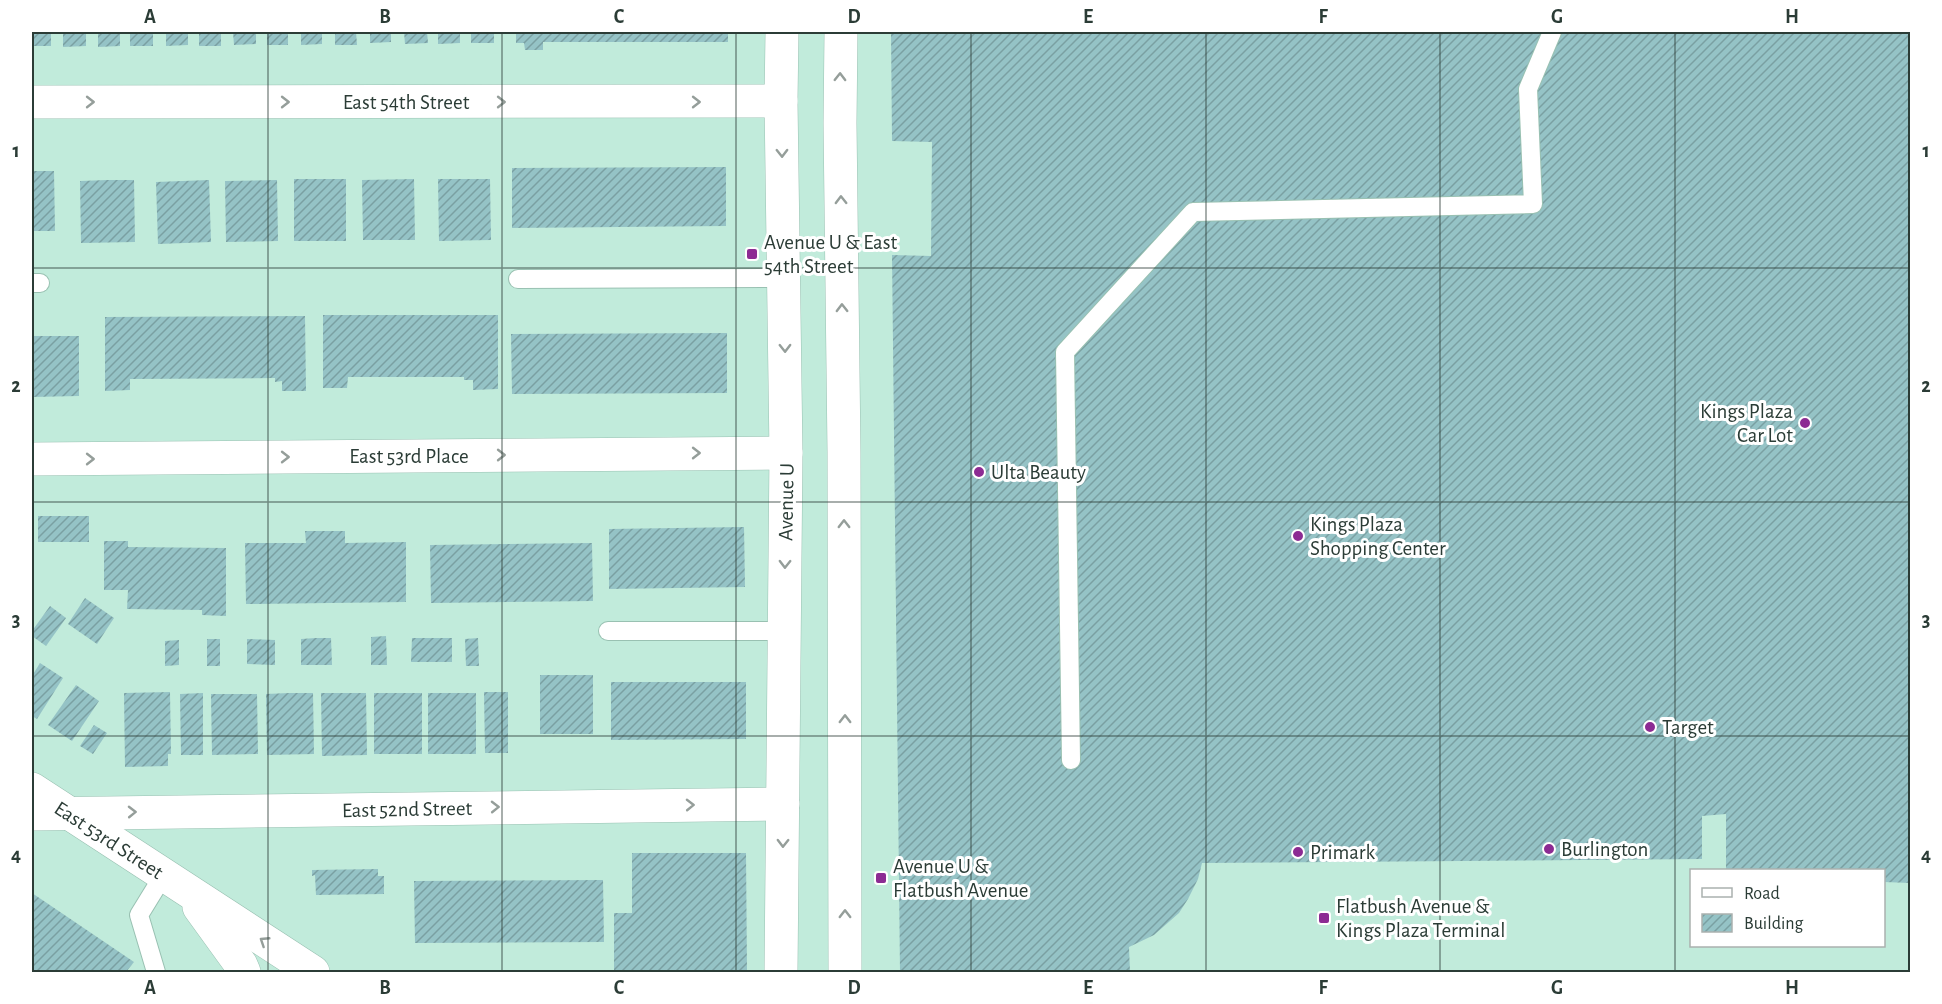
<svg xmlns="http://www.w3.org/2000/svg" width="1942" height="1004" font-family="'Alegreya Sans',sans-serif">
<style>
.building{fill:url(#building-hatch)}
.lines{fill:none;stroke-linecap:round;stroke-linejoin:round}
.lane-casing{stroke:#99c1b2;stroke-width:20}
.street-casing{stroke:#99c1b2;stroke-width:34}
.lane{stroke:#fff;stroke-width:18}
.street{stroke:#fff;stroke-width:33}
.oneway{stroke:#959e9a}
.grid{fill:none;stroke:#2b3c36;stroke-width:1.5;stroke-opacity:0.55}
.poi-dot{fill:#8c2b93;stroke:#fff;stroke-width:2}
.labels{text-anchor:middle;stroke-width:6;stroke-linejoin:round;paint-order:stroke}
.street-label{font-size:21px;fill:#2b3c36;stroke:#fff}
.poi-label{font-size:21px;fill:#2b3c36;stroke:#fff;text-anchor:start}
.neatline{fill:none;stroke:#2b3c36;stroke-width:2}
.grid-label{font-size:20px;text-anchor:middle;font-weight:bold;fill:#2b3c36}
</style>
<defs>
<pattern id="building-hatch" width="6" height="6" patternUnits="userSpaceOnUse" patternTransform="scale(1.5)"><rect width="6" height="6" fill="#95c3c6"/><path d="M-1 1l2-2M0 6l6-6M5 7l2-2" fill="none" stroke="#7aa0a2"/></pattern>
</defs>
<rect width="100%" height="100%" fill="#c1ebdb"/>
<!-- building -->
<g class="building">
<rect x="32" y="32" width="19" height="14"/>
<path d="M63,32H86V46L63,47Z"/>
<path d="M98,32H120V46L98,47Z"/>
<rect x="130" y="32" width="23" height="14"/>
<path d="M166,32H188V45L166,46Z"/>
<rect x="199" y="32" width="22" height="14"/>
<path d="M233,32H256V44L234,45Z"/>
<rect x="267" y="32" width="21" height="13"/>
<path d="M301,32H322V44L301,45Z"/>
<path d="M335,32H356L357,45H335Z"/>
<path d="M370,32H391V42L370,43Z"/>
<path d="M404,32H427L428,43L405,44Z"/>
<path d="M438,32H460V43L438,44Z"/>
<rect x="471" y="32" width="23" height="11"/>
<path d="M516,32H728V42H543V50H525L524,43H516Z"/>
<path d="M891,32H1910V883L1884,882V870H1726V814L1702,816V859L1202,863L1198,879L1188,899L1179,913L1154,935L1129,947L1130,972H900L892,255L931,256L932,142L892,141Z"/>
<path d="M726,167V226L512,228V168Z"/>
<path d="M32,171H54L55,231H32Z"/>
<rect x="294" y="179" width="52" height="62"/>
<path d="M414,179L415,240H363L362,180Z"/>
<path d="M438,179H490L491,240L439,241Z"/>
<path d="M107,180H134L135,242L81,243L80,181Z"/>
<path d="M209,180L211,242L158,244L156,182Z"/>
<path d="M277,180L278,241L226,242L225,181Z"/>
<path d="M323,315H498V389L473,390V380H464V377H348L347,388H323Z"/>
<path d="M305,316L306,391H282V381L275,382V378L130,379V390L105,391V317Z"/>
<path d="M727,333V393L512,394L511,334Z"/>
<path d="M32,336H79V396L32,397Z"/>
<rect x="38" y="516" width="51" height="26"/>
<path d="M744,527L745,587L609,589V529Z"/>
<path d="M305,531H345V543L406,542V602L246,604L245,543H306Z"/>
<path d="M104,541H128V547L226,548V616L202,615V610L127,609L128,590H104Z"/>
<path d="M592,543L593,601L431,603L430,545Z"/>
<path d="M85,598L114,618L97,644L68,624Z"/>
<path d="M50,606L66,618L46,646L32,636V631Z"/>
<path d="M386,636L387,665H371V637Z"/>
<path d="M316,638H331L332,665H301V639Z"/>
<path d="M412,638H452V662H411Z"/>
<path d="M478,638L479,666H466L465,639Z"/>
<rect x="207" y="639" width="13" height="27"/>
<path d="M247,639L275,640V665L247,664Z"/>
<path d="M179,640V665L165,666V641Z"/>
<path d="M40,663L63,678L37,719L32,716V676Z"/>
<rect x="540" y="675" width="53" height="59"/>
<path d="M611,682H746V739L611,740Z"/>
<path d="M76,685L99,701L72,741L48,725Z"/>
<path d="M170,692L171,754H168V766L125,767L124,693Z"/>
<path d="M484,692H508V753H485Z"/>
<path d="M203,693V755H181L180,694Z"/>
<path d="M289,693H313L314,754L267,755L266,694Z"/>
<path d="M321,693H366L367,755L322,756Z"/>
<rect x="374" y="693" width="48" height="61"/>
<rect x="428" y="693" width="48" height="61"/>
<path d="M211,694H257L258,754L212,755Z"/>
<path d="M94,725L107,733L93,754L80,746Z"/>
<path d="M632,853H746L747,972H614V913H632Z"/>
<path d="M378,869V876H384V894L316,895L315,875L312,876V870Z"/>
<path d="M603,880L604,942L415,943L414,881Z"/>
<path d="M32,893L134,962L126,972H32Z"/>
</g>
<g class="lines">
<defs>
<g id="lane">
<path d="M518,279L784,278"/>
<path d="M32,283H40"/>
<path d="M608,631H785"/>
<path d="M1071,760L1065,352L1193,212L1533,204L1528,89L1552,32"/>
<path d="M156,972L139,915L163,876"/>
</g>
<g id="street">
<path d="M841,32L840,123L844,452L845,972"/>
<path d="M32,102L781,101"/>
<path d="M32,459L786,453"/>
<path d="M32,789L313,972"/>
<path d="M32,814L783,804"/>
<path d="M199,907L241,965L244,972"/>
<path d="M781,972L786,453L781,101L782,32"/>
</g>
</defs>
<!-- lane casing -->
<use href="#lane" class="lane-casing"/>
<!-- street casing -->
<use href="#street" class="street-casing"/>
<!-- lane -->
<use href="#lane" class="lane"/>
<!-- street -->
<use href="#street" class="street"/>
</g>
<!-- one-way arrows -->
<defs><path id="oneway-chevron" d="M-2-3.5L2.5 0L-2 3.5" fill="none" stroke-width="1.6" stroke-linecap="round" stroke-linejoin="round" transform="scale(1.5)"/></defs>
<g class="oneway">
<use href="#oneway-chevron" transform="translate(840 77) rotate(-89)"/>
<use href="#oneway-chevron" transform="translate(90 102)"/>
<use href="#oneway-chevron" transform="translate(285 102)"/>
<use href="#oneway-chevron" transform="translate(501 102)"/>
<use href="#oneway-chevron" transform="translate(696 102)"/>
<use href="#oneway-chevron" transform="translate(782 153) rotate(89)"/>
<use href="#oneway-chevron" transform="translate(841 200) rotate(-91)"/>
<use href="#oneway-chevron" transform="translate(842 308) rotate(-91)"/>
<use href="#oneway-chevron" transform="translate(785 348) rotate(89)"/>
<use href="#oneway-chevron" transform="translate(696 453)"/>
<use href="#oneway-chevron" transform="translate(501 455)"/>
<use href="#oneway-chevron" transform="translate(285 457)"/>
<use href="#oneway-chevron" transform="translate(90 459)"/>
<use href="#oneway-chevron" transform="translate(844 524) rotate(-90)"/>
<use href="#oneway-chevron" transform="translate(785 564) rotate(91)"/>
<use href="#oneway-chevron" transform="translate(845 719) rotate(-90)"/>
<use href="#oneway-chevron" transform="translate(690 805) rotate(-1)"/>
<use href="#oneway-chevron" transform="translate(495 807) rotate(-1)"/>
<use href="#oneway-chevron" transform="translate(132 812) rotate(-1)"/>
<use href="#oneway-chevron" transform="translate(783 843) rotate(91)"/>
<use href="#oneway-chevron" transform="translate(845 914) rotate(-90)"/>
<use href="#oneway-chevron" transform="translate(264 941) rotate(-147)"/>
</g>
<!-- grid -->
<path class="grid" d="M268,32V972M502,32V972M736,32V972M971,32V972M1206,32V972M1440,32V972M1675,32V972M32,268H1910M32,502H1910M32,736H1910"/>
<!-- markers -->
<g class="poi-dot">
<rect x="746" y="248" width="12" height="12" rx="3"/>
<circle cx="1805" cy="423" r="6"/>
<circle cx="979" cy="472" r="6"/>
<circle cx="1298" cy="536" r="6"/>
<circle cx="1650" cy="727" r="6"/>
<circle cx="1549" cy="849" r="6"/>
<circle cx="1298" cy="852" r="6"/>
<rect x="875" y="872" width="12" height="12" rx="3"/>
<rect x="1318" y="912" width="12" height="12" rx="3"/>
</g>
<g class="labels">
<!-- street labels -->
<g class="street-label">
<text x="406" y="109">East 54th Street</text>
<text x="409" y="463">East 53rd Place</text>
<text transform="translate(786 502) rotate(-89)" y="7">Avenue U</text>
<text transform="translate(407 809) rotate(-1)" y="7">East 52nd Street</text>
<text transform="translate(109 840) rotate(33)" y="7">East 53rd Street</text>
</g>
<!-- poi labels -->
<g class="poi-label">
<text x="764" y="249">Avenue U &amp; East<tspan x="764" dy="24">54th Street</tspan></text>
<text x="1793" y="418" text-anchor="end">Kings Plaza<tspan x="1793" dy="24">Car Lot</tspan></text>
<text x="991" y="479">Ulta Beauty</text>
<text x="1310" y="531">Kings Plaza<tspan x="1310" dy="24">Shopping Center</tspan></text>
<text x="1662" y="734">Target</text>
<text x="1561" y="856">Burlington</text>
<text x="1310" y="859">Primark</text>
<text x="893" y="873">Avenue U &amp;<tspan x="893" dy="24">Flatbush Avenue</tspan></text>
<text x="1336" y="913">Flatbush Avenue &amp;<tspan x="1336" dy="24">Kings Plaza Terminal</tspan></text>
</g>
</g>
<!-- border -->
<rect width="1942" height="1004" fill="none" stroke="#ffffff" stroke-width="66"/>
<!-- legend -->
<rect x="1690" y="869" width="195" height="78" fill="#ffffff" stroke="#aab1af" stroke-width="1.5"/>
<rect x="1702" y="888" width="30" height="9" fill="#ffffff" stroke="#aab1af" stroke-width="1.5"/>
<text x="1744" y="899" font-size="18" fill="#2b3c36">Road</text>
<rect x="1702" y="914" width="30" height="18" fill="url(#building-hatch)" stroke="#aab1af" stroke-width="1.5"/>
<text x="1744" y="929" font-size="18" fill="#2b3c36">Building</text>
<rect x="33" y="33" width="1876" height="938" class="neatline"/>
<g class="grid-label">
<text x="150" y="23">A</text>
<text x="385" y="23">B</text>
<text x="619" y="23">C</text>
<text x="854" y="23">D</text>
<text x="1088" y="23">E</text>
<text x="1323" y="23">F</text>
<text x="1557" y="23">G</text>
<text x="1792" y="23">H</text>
<text x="16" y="157">1</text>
<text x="1926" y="157">1</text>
<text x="16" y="392">2</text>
<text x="1926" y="392">2</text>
<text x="16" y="626">3</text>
<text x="1926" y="626">3</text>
<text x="16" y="861">4</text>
<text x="1926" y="861">4</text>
<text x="150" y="994">A</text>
<text x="385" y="994">B</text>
<text x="619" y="994">C</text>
<text x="854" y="994">D</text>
<text x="1088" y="994">E</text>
<text x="1323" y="994">F</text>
<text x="1557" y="994">G</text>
<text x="1792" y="994">H</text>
</g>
</svg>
